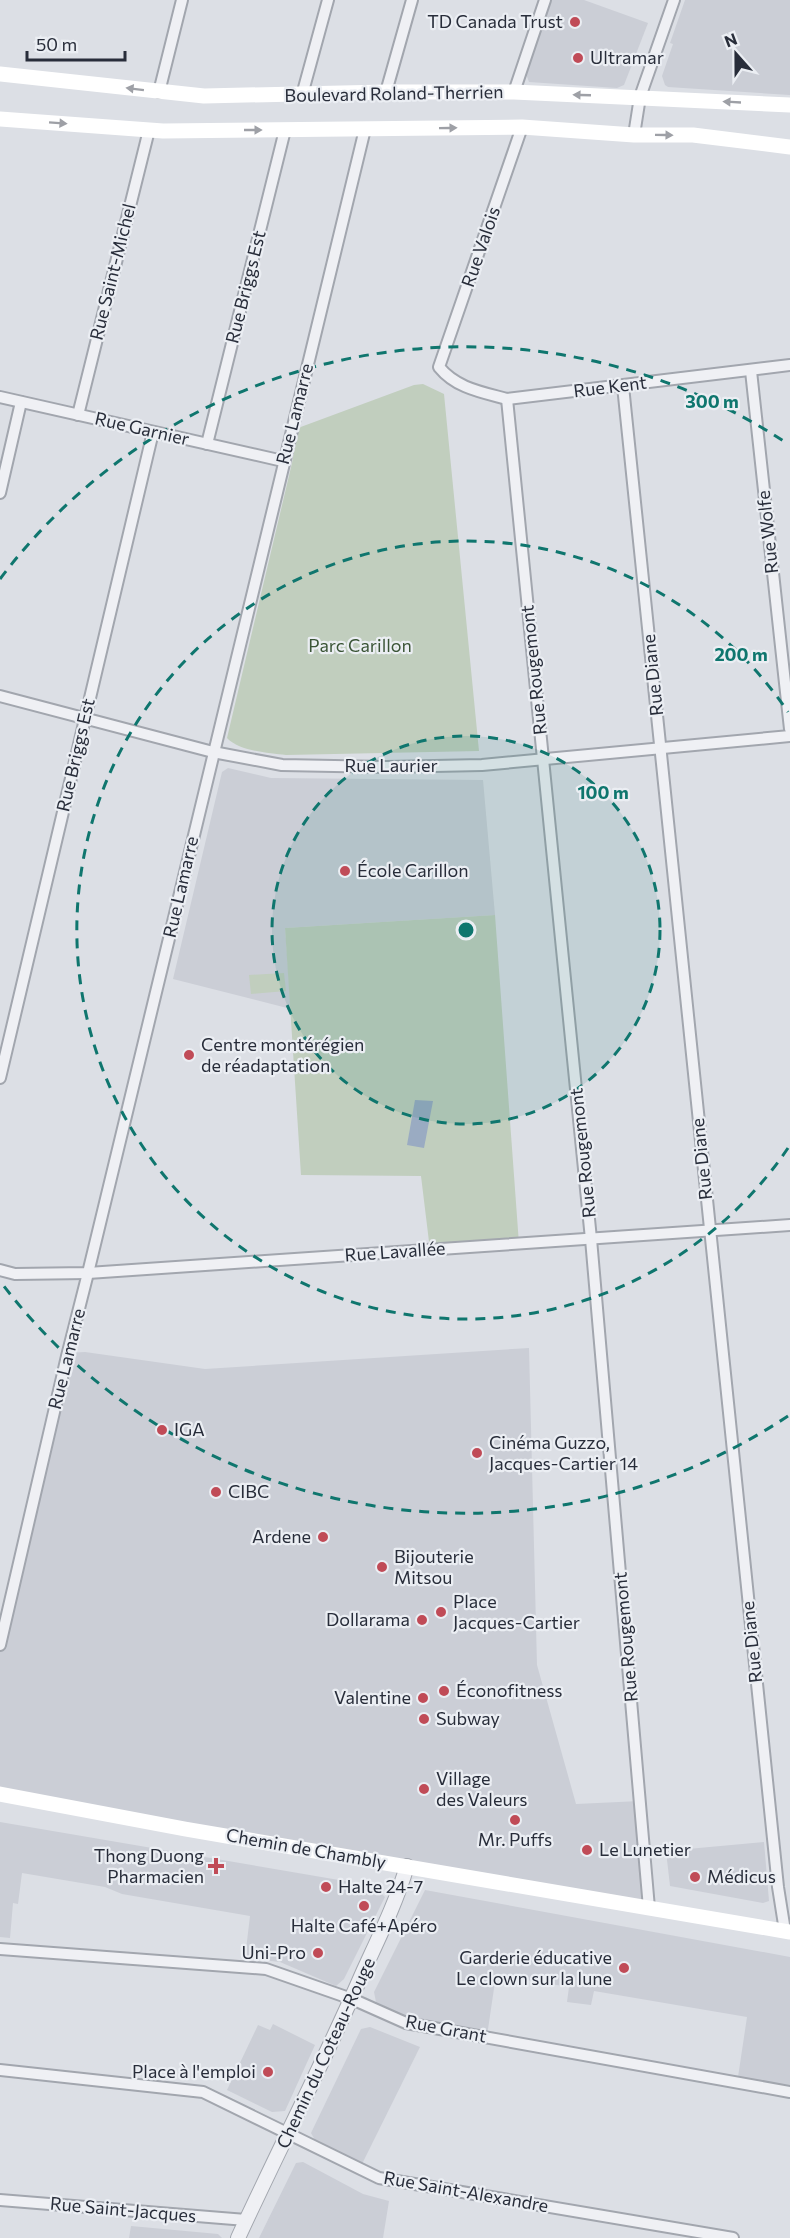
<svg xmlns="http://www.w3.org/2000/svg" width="790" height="2238" font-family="Commissioner,sans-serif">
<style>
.built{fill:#cbced6}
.green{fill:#c1cebe}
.water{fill:#9aabc2}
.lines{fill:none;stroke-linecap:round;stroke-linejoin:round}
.minor-casing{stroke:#a2a6ae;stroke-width:14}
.tertiary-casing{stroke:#a2a6ae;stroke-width:16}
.minor{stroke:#eff0f4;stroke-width:10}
.tertiary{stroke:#eff0f4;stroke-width:14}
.secondary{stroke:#fff;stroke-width:15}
.oneway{fill:#9ea0a6}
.ring{fill:none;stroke:#0f766e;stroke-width:3;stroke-dasharray:10 8}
.poi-dot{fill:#c04b57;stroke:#ebeef3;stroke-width:2}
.labels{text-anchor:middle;stroke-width:4.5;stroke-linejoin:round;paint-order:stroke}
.poi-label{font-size:18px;fill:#282d3a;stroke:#ebeef3;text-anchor:start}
.street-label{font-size:18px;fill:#282d3a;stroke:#ebeef3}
.park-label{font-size:18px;fill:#3a5436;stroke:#ebeef3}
.centre{fill:#0f766e;stroke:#ebeef3;stroke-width:3}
.ring-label{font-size:18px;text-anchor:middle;font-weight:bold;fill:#0f766e;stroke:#ebeef3;stroke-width:4.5;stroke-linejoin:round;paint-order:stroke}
</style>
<rect width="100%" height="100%" fill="#dcdfe5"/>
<!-- built -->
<g class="built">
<path d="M552,0H584L648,23L624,85L617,88L529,82L526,74L527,68Z"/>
<path d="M685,0H790V95L668,87L665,85L662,76L673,44L670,43Z"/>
<path d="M228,768L271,778L483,780L495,915L285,928L291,1009L173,979L222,772Z"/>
<path d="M529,1348L537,1665L576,1804L640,1801L649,1908L0,1794V1645L67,1353L85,1352L205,1369Z"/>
<path d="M0,1822L374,1886L385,1897L344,1979L336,1986L280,1962L245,1958L250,1916L122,1894L105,1887L22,1873L18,1904L13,1903L10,1938L0,1937Z"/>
<path d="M764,1842L769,1901L763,1903L670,1886L666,1851Z"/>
<path d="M425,1890L790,1957V2086L738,2077L747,2017L594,1991L591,2005L567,2002L569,1987L496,1975L487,2036L413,2020L376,2002L374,1992Z"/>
<path d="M273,2024L315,2045L285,2111L272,2112L227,2090L258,2025L270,2030Z"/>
<path d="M370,2027L420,2047L361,2166L315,2140L311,2133L361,2029Z"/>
<path d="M303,2162L363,2194L389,2201L383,2238H259L296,2163Z"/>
<path d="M131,2226L218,2234L222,2238H129Z"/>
</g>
<!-- green -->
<g class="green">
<path d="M423,384L444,394L479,751L286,755C268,753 239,751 227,738L292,463L298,428L414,385Z"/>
<path d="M495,915L519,1244L430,1250L421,1176L301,1175L285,928Z"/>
<path d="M284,973L286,991L251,994L249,975Z"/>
</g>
<!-- water -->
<path class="water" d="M415,1100L433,1101L424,1148L407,1145Z"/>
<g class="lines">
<defs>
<g id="minor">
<path d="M159,92L182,0"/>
<path d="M386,92L412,0"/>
<path d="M514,92L545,0"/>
<path d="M302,95L328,0"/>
<path d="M522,127L439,367C456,388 481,392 507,399L790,365"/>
<path d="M634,135L640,97L674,0"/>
<path d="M751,371L790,729"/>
<path d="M623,386L778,1887L785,1931"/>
<path d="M0,397L283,461"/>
<path d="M507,399L591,1239L649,1908"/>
<path d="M78,415L149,130"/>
<path d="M207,444L285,130"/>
<path d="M0,493L21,402"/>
<path d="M0,696L213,752L282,765L386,767L482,765L790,736"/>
<path d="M0,1078L153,432"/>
<path d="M0,1270L15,1274L88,1273L790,1225"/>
<path d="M0,1645L67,1356L88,1273L365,129"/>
<path d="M0,1949L266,1969L352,1999L406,2023L790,2092"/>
<path d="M0,2070L203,2092L379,2178L733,2238"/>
<path d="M0,2200L246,2220"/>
</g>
<path id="tertiary" d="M238,2238C279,2149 324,2062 363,1972C379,1937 396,1903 407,1866"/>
</defs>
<!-- minor casing -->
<use href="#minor" class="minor-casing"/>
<!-- tertiary casing -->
<use href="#tertiary" class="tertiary-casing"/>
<!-- minor -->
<use href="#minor" class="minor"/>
<!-- tertiary -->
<use href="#tertiary" class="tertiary"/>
<!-- secondary -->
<g class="secondary">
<path d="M0,74L204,96L386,92H514L790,105"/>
<path d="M0,119L163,131L522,127L634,135H693L790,147"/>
<path d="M0,1794L185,1829L790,1932"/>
</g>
</g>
<!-- one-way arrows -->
<defs><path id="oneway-solid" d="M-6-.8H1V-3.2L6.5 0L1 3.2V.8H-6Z" transform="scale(1.5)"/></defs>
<g class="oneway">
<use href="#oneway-solid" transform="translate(135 89) rotate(-173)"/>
<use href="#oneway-solid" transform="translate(582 95) rotate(-178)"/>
<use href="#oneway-solid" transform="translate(732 102) rotate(-177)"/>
<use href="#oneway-solid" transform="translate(58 123) rotate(4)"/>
<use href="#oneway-solid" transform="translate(448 128) rotate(-1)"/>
<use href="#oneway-solid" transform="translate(253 130)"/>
<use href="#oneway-solid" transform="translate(664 135) rotate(1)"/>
</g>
<!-- distance rings -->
<circle cx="466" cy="930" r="194" fill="#0f766e" fill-opacity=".12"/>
<g class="ring">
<circle cx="466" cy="930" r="194"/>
<path d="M788 1148A389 389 0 1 1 788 712"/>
<path d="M788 1416A583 583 0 0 1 0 1281M0 579A583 583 0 0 1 788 444"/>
</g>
<!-- markers -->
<g class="poi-dot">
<circle cx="575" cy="22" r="6"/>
<circle cx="578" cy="58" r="6"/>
<circle cx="345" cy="871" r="6"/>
<circle cx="189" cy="1055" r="6"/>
<circle cx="162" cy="1430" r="6"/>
<circle cx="477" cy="1453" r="6"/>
<circle cx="216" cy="1492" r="6"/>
<circle cx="323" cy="1537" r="6"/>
<circle cx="382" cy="1567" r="6"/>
<circle cx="441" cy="1612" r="6"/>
<circle cx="422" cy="1620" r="6"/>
<circle cx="444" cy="1691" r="6"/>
<circle cx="423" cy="1698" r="6"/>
<circle cx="424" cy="1719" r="6"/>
<circle cx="424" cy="1789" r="6"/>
<circle cx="515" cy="1820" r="6"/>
<circle cx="587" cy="1850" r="6"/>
<path d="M213 1857h6v6h6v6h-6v6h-6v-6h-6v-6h6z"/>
<circle cx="695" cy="1877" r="6"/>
<circle cx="326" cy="1887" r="6"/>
<circle cx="364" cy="1906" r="6"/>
<circle cx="318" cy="1953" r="6"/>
<circle cx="624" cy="1968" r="6"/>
<circle cx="268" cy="2072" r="6"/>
</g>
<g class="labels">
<!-- poi labels -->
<g class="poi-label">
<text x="563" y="28" text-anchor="end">TD Canada Trust</text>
<text x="590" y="64">Ultramar</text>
<text x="357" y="877">École Carillon</text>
<text x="201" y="1051">Centre montérégien<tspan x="201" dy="21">de réadaptation</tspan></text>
<text x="174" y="1436">IGA</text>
<text x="489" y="1449">Cinéma Guzzo,<tspan x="489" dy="21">Jacques-Cartier 14</tspan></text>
<text x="228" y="1498">CIBC</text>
<text x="311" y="1543" text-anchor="end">Ardene</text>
<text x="394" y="1563">Bijouterie<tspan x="394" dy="21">Mitsou</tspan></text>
<text x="453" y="1608">Place<tspan x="453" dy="21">Jacques-Cartier</tspan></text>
<text x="410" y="1626" text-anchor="end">Dollarama</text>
<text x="456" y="1697">Éconofitness</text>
<text x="411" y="1704" text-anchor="end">Valentine</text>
<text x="436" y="1725">Subway</text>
<text x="436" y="1785">Village<tspan x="436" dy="21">des Valeurs</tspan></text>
<text x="515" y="1846" text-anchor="middle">Mr. Puffs</text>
<text x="599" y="1856">Le Lunetier</text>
<text x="204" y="1862" text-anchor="end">Thong Duong<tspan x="204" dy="21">Pharmacien</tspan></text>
<text x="707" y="1883">Médicus</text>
<text x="338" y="1893">Halte 24-7</text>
<text x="364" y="1932" text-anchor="middle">Halte Café+Apéro</text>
<text x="306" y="1959" text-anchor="end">Uni-Pro</text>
<text x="612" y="1964" text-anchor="end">Garderie éducative<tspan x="612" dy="21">Le clown sur la lune</tspan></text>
<text x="256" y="2078" text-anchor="end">Place à l'emploi</text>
</g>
<!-- street labels -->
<g class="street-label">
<text transform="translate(394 94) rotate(-1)" y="6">Boulevard Roland-Therrien</text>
<text transform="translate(481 247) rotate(-71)" y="6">Rue Valois</text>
<text transform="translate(113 272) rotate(-76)" y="6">Rue Saint-Michel</text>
<text transform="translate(246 287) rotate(-76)" y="6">Rue Briggs Est</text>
<text transform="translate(610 387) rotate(-7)" y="6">Rue Kent</text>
<text transform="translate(295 414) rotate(-76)" y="6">Rue Lamarre</text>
<text transform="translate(142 429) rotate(13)" y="6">Rue Garnier</text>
<text transform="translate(768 532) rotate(-96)" y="6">Rue Wolfe</text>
<text transform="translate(534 670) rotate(-96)" y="6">Rue Rougemont</text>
<text transform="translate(653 675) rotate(-96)" y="6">Rue Diane</text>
<text transform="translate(76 755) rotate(-77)" y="6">Rue Briggs Est</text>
<text x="391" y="772">Rue Laurier</text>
<text transform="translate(181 887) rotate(-77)" y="6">Rue Lamarre</text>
<text transform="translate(583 1153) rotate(-96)" y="6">Rue Rougemont</text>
<text transform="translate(702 1159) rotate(-96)" y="6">Rue Diane</text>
<text transform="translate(395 1252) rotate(-4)" y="6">Rue Lavallée</text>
<text transform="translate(67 1359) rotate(-76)" y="6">Rue Lamarre</text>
<text transform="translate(626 1637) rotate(-95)" y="6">Rue Rougemont</text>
<text transform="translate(752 1642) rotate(-96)" y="6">Rue Diane</text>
<text transform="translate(306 1849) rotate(10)" y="6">Chemin de Chambly</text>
<text transform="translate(446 2029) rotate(11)" y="6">Rue Grant</text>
<text transform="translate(326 2053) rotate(-65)" y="6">Chemin du Coteau-Rouge</text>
<text transform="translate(466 2192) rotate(10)" y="6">Rue Saint-Alexandre</text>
<text transform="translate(123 2210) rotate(5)" y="6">Rue Saint-Jacques</text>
</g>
<!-- park labels -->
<g class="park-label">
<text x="360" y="652">Parc Carillon</text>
</g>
</g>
<circle cx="466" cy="930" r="9" class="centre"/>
<g class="ring-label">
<text x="712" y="408">300 m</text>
<text x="741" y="661">200 m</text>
<text x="603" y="799">100 m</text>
</g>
<!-- north arrow -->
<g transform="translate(736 54) rotate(339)" stroke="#ebeef3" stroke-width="4.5" paint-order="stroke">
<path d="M0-4.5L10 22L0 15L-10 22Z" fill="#282d3a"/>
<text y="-9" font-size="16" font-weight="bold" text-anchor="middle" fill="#282d3a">N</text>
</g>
<!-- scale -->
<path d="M27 51v9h98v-9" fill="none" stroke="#282d3a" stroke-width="3"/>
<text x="36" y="51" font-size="18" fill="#282d3a" stroke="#ebeef3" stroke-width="4.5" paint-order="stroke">50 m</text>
</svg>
